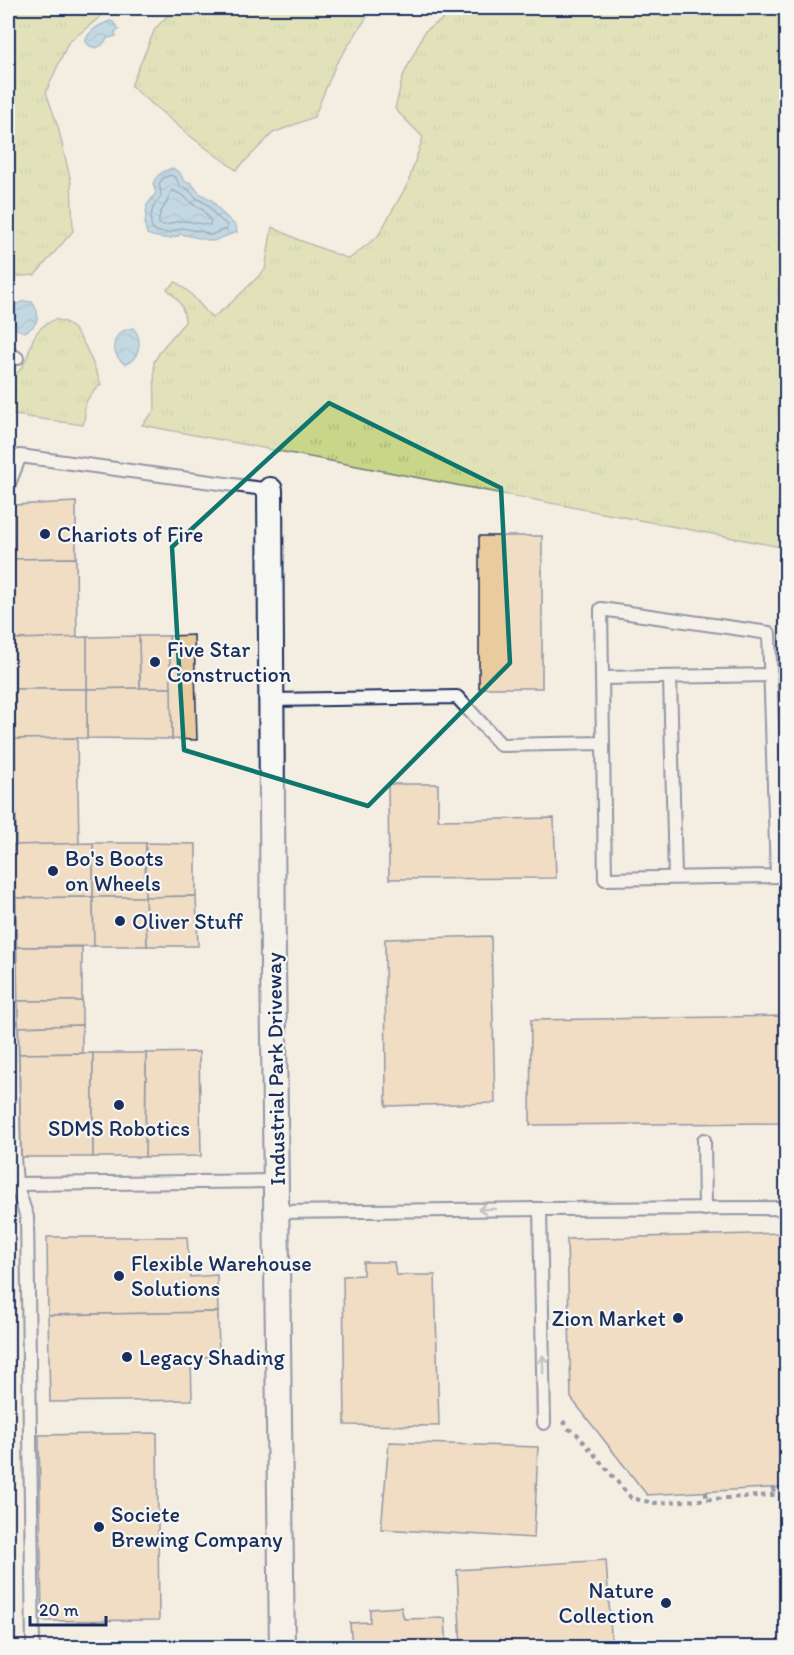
<svg xmlns="http://www.w3.org/2000/svg" width="794" height="1655" font-family="Itim,sans-serif">
<style>
.grass{fill:url(#grass-tufts);stroke:#728274;stroke-width:1.5}
.water{fill:url(#water-waves);stroke:#5b87ae;stroke-width:1.5}
.lines{fill:none;stroke-linecap:round;stroke-linejoin:round}
.shore{stroke:#456994;stroke-width:1.5}
.building{fill:#eacb9d;stroke:#1b2f5e;stroke-width:1.5}
.service-casing{stroke:#1b2f5e;stroke-width:16}
.minor-casing{stroke:#1b2f5e;stroke-width:28}
.path{stroke:#1b2f5e;stroke-width:4;stroke-dasharray:4.5 4.5;stroke-linecap:butt}
.service{stroke:#f6f6f2;stroke-width:12}
.minor{stroke:#f6f6f2;stroke-width:24}
.oneway{stroke:#8892a8}
.marked{fill:none;stroke:#0f766e;stroke-width:4.5;stroke-linejoin:round}
.poi-dot{fill:#1b2f5e;stroke:#f6f6f2;stroke-width:2}
.labels{text-anchor:middle;stroke-width:4.5;stroke-linejoin:round;paint-order:stroke}
.poi-label{font-size:22px;fill:#1b2f5e;stroke:#f6f6f2;text-anchor:start}
.street-label{font-size:22px;fill:#1b2f5e;stroke:#f6f6f2}
</style>
<defs>
<pattern id="grass-tufts" width="24" height="20" patternUnits="userSpaceOnUse" patternTransform="scale(1.5)"><rect width="24" height="20" fill="#c9d689"/><path d="M3 7l-1-3M5 7V3M7 7l1-3M15 17l-1-3M17 17v-4M19 17l1-3" fill="none" stroke="#acb879"/></pattern>
<pattern id="water-waves" width="16" height="10" patternUnits="userSpaceOnUse" patternTransform="scale(1.5)"><rect width="16" height="10" fill="#85c1e4"/><path d="M0 5q4-4 8 0t8 0" fill="none" stroke="#6c9dbc"/></pattern>
</defs>
<rect width="100%" height="100%" fill="#f4ede1"/>
<filter id="ink" filterUnits="userSpaceOnUse"><feTurbulence type="fractalNoise" baseFrequency=".0167" numOctaves="2"/><feDisplacementMap in="SourceGraphic" scale="12" xChannelSelector="R" yChannelSelector="G"/><feConvolveMatrix kernelMatrix="1 2 1 2 8 2 1 2 1" color-interpolation-filters="sRGB"/></filter>
<g filter="url(#ink)">
<!-- grass -->
<g class="grass">
<path d="M8,8H111L68,43L46,92L58,127L71,182L73,231L35,275L8,277Z"/>
<path d="M175,8H376L370,12L336,64L314,117L273,133L236,170L190,136L131,86L155,29Z"/>
<path d="M458,8H786V548L142,425L155,410L154,362L161,350L185,322C184,306 179,300 167,289L176,282L190,293L212,318L231,303L265,270L272,227L299,240L349,259L378,236L408,183L423,137L395,109L403,76L425,31L457,10Z"/>
<path d="M55,319C59,321 65,321 68,324C84,335 94,367 101,384C95,391 87,396 85,405C83,412 87,416 83,425L8,414V380C34,365 25,341 42,327C45,324 51,322 55,319Z"/>
</g>
<!-- water -->
<g class="water">
<path d="M110,21L113,22L119,30L115,32L116,36L108,38L102,45L96,48L90,46L85,41C90,30 99,25 110,21Z"/>
<path d="M172,168L180,173L184,181L191,183L199,193L213,201L221,212L236,226L237,232L213,241L181,234C169,241 159,238 147,234L145,225L147,205L156,193L153,184C157,174 162,172 172,168Z"/>
<path d="M24,301L32,302C41,314 39,325 25,332C11,329 6,319 12,306Z"/>
<path d="M133,328C144,339 139,360 125,364C115,358 110,343 119,334C122,331 128,329 133,328Z"/>
</g>
<g class="lines">
<!-- shore -->
<g class="shore">
<path d="M171,175L176,178L180,186L188,189L195,197L208,205L216,216L227,225V229L210,235L204,232L182,228L169,233L160,232L152,229C150,223 151,214 153,208C158,195 164,203 159,184L163,178Z"/>
<path d="M172,190L184,196L191,203L203,210L211,221L210,225C201,225 190,220 180,221C170,222 170,227 159,224C158,210 164,210 168,199C169,196 170,193 172,190Z"/>
</g>
</g>
<!-- building -->
<g class="building">
<path d="M76,502V558L14,559L13,505Z"/>
<rect x="479" y="536" width="63" height="152"/>
<path d="M76,558L77,638L15,639L14,559Z"/>
<path d="M194,635L197,740L172,739L169,636Z"/>
<path d="M139,636H169L171,688H140Z"/>
<path d="M139,636L140,688L87,689V637Z"/>
<path d="M87,637V689H15V639Z"/>
<path d="M140,688H171L172,739L87,738V689Z"/>
<path d="M15,689H87V738L15,739Z"/>
<path d="M77,738L79,844L16,845L15,739Z"/>
<path d="M388,784H438V820L554,818L556,878L389,879Z"/>
<path d="M93,843H146L145,897H93Z"/>
<path d="M93,843V897L13,898V845Z"/>
<path d="M146,843L196,844V896L145,897Z"/>
<path d="M196,896L198,946H147L145,897Z"/>
<path d="M93,897L94,946L13,947V898Z"/>
<path d="M93,897H145L147,946H94Z"/>
<path d="M491,936L495,1103L386,1106L385,939Z"/>
<path d="M16,947H82V1001H17Z"/>
<path d="M17,1001H82V1025L17,1027Z"/>
<path d="M786,1016V1123L530,1125L531,1020Z"/>
<path d="M82,1025V1053L18,1054L17,1027Z"/>
<path d="M199,1052L201,1156L145,1157L146,1053Z"/>
<path d="M93,1053V1157H19L18,1054Z"/>
<path d="M93,1053H146L145,1157H93Z"/>
<path d="M786,1233V1487L647,1495L571,1398L567,1239Z"/>
<path d="M47,1237H187L190,1277L217,1275L218,1312L48,1315Z"/>
<path d="M363,1262H394L396,1275H435L439,1426L345,1425L343,1276L363,1275Z"/>
<path d="M218,1312L219,1356L191,1358L192,1400L50,1402L48,1315Z"/>
<path d="M157,1433L159,1620L42,1621L39,1435Z"/>
<path d="M389,1442L538,1447L534,1538L381,1529Z"/>
<path d="M606,1560L612,1648H461L457,1570Z"/>
<path d="M401,1607L404,1619L445,1618L447,1648H352L350,1623L370,1622V1609Z"/>
</g>
<g class="lines">
<defs>
<g id="service">
<path d="M8,353L17,358"/>
<path d="M8,486L20,456L270,490"/>
<path d="M670,677L675,877"/>
<path d="M602,678L771,675"/>
<path d="M271,700L457,697L501,745L603,743L605,879L777,876L769,633L601,609L603,743"/>
<path d="M8,883L14,1157L16,1184L27,1217L33,1648"/>
<path d="M704,1140L705,1209"/>
<path d="M16,1184L276,1181"/>
<path d="M540,1209L544,1423"/>
<path d="M277,1212L540,1209L786,1208"/>
</g>
<path id="minor" d="M270,490L273,963L282,1648"/>
</defs>
<!-- service casing -->
<use href="#service" class="service-casing"/>
<!-- minor casing -->
<use href="#minor" class="minor-casing"/>
<!-- path -->
<g class="path">
<path d="M563,1421L569,1429L577,1434L631,1498L654,1503L786,1494"/>
<path d="M773,1488L774,1495"/>
<path d="M706,1492V1499"/>
</g>
<!-- service -->
<use href="#service" class="service"/>
<!-- minor -->
<use href="#minor" class="minor"/>
</g>
<!-- one-way arrows -->
<defs><path id="oneway-shaft" d="M-6 0H5M1.5-3L5.5 0L1.5 3" fill="none" stroke-width="1.6" stroke-linecap="round" stroke-linejoin="round" transform="scale(1.5)"/></defs>
<g class="oneway">
<use href="#oneway-shaft" transform="translate(487 1209) rotate(179)"/>
<use href="#oneway-shaft" transform="translate(543 1364) rotate(-91)"/>
</g>
</g>
<!-- marked area -->
<path d="M0 0H794V1655H0ZM329,403L501,488L510,663L368,806L184,750L172,547Z" fill="#f4ede1" fill-opacity=".55" fill-rule="evenodd"/>
<path class="marked" d="M329,403L501,488L510,663L368,806L184,750L172,547Z"/>
<!-- markers -->
<g class="poi-dot">
<circle cx="45" cy="534" r="6"/>
<circle cx="155" cy="662" r="6"/>
<circle cx="53" cy="871" r="6"/>
<circle cx="120" cy="921" r="6"/>
<circle cx="119" cy="1105" r="6"/>
<circle cx="119" cy="1276" r="6"/>
<circle cx="678" cy="1318" r="6"/>
<circle cx="127" cy="1357" r="6"/>
<circle cx="99" cy="1527" r="6"/>
<circle cx="666" cy="1603" r="6"/>
</g>
<g class="labels">
<!-- poi labels -->
<g class="poi-label">
<text x="57" y="542">Chariots of Fire</text>
<text x="167" y="657">Five Star<tspan x="167" dy="25">Construction</tspan></text>
<text x="65" y="866">Bo's Boots<tspan x="65" dy="25">on Wheels</tspan></text>
<text x="132" y="929">Oliver Stuff</text>
<text x="119" y="1136" text-anchor="middle">SDMS Robotics</text>
<text x="131" y="1271">Flexible Warehouse<tspan x="131" dy="25">Solutions</tspan></text>
<text x="666" y="1326" text-anchor="end">Zion Market</text>
<text x="139" y="1365">Legacy Shading</text>
<text x="111" y="1522">Societe<tspan x="111" dy="25">Brewing Company</tspan></text>
<text x="654" y="1598" text-anchor="end">Nature<tspan x="654" dy="25">Collection</tspan></text>
</g>
<!-- street labels -->
<g class="street-label">
<text transform="translate(275 1069) rotate(-91)" y="8">Industrial Park Driveway</text>
</g>
</g>
<!-- margin -->
<rect width="794" height="1655" fill="none" stroke="#f6f6f2" stroke-width="30"/>
<rect x="15" y="15" width="764" height="1625" fill="none" stroke="#1b2f5e" stroke-width="2" filter="url(#ink)"/>
<!-- scale -->
<path d="M30 1616v9h76v-9" fill="none" stroke="#1b2f5e" stroke-width="3"/>
<text x="39" y="1616" font-size="18" fill="#1b2f5e" stroke="#f6f6f2" stroke-width="4.5" paint-order="stroke">20 m</text>
</svg>
